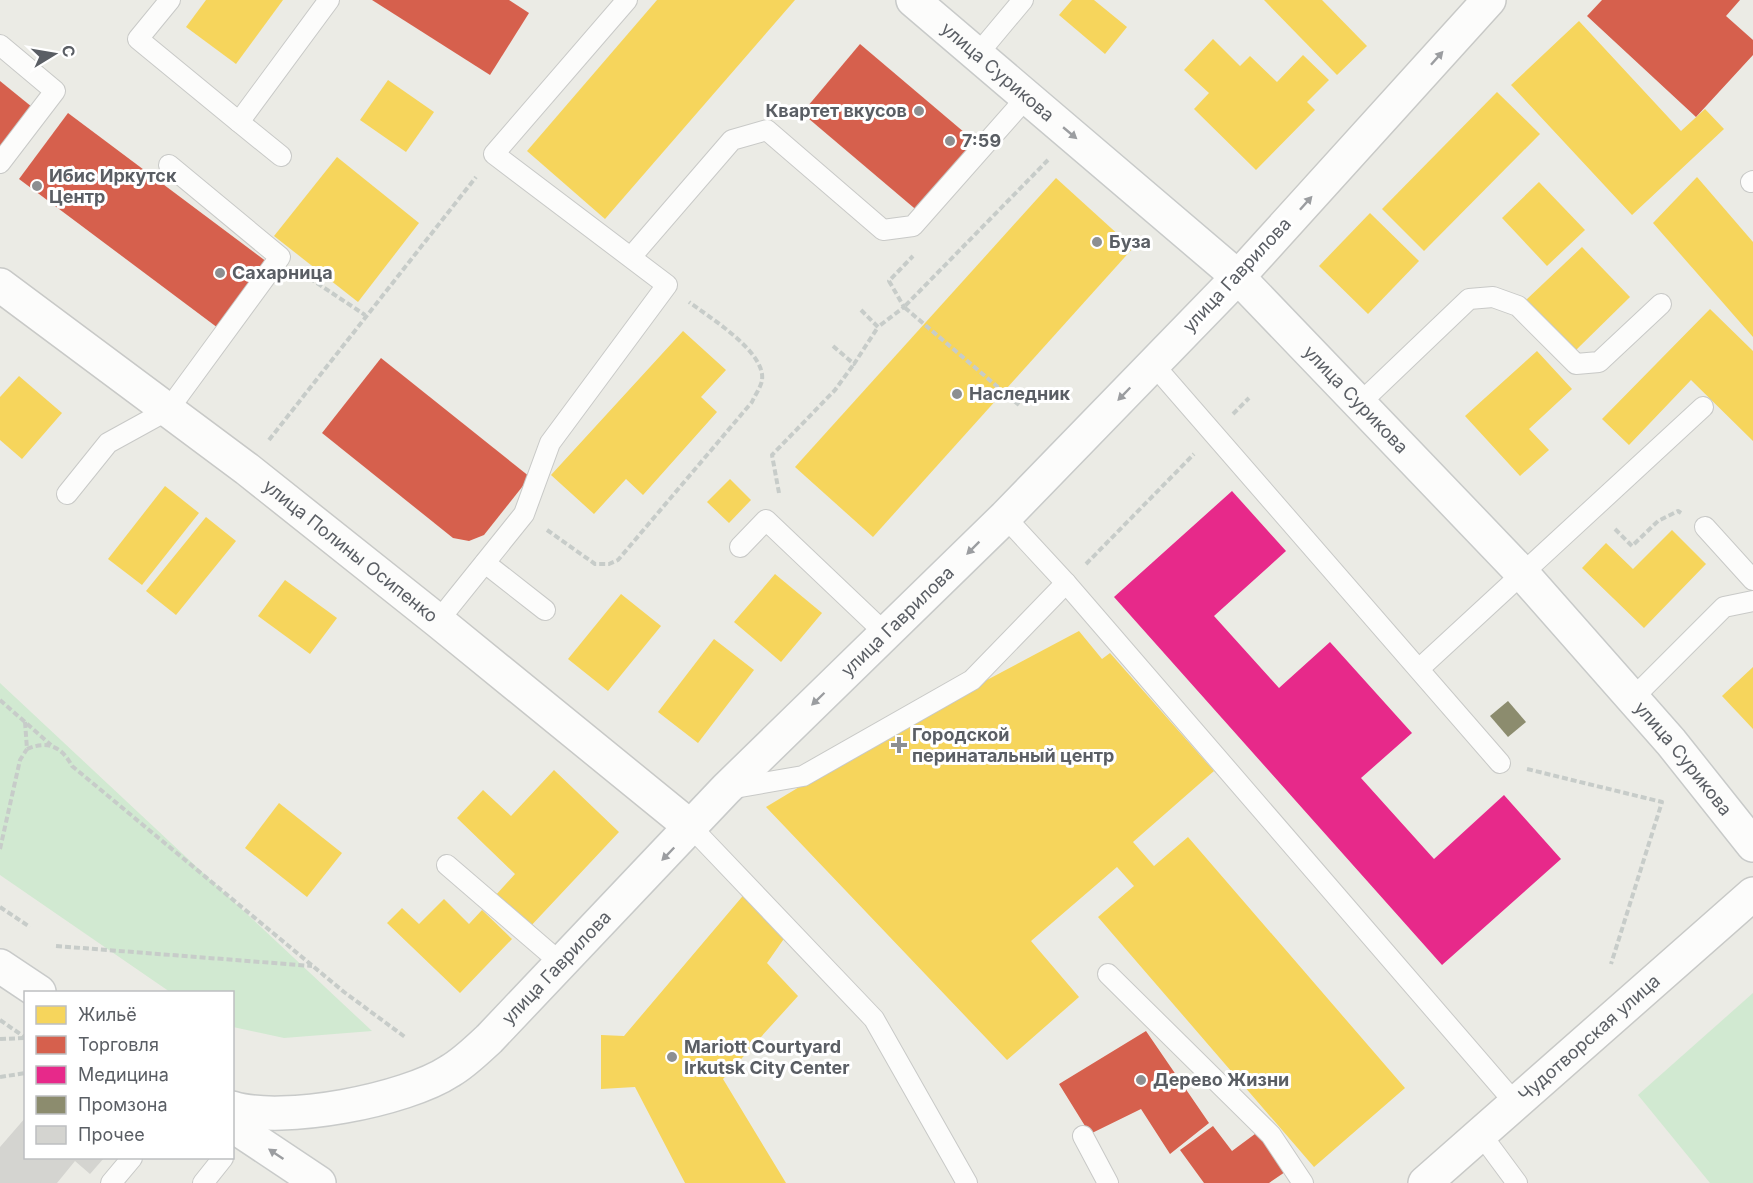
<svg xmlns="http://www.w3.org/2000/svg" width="1753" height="1183" font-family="Inter,sans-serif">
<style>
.green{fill:#d1e9d1}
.homes{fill:#f6d55c}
.shops{fill:#d6604d}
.health{fill:#e7298a}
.industry{fill:#8c8c6e}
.building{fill:#d4d4d0}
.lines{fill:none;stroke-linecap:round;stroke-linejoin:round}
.service-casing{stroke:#c8c9c7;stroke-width:22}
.minor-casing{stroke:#c8c9c7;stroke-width:36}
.tertiary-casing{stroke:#c8c9c7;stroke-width:36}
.secondary-casing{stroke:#c8cac9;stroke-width:36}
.path{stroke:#c7ccc9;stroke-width:4;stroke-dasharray:6 3;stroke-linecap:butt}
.service{stroke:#fcfcfb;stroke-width:20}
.minor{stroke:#fcfcfb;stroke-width:33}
.tertiary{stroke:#fcfcfb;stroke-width:33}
.secondary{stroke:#fcfcfb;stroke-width:33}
.oneway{fill:#9b9da0}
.poi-dot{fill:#8d8f91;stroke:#fff;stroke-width:2}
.labels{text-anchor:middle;stroke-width:6;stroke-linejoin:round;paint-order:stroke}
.street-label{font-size:18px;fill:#5a5e64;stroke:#fff}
.poi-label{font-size:18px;font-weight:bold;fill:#5a5e64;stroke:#fff;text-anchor:start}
</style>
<rect width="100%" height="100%" fill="#ebebe5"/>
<!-- green -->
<g class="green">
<path d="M0,683L372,1031L284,1038L233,1027L232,992H170L0,875Z"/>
<path d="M1753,993V1183H1710L1638,1095Z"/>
</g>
<!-- homes -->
<g class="homes">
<path d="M206,0H283L236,64L186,27Z"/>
<path d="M657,0H795L605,219L527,151Z"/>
<path d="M1072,0H1094L1127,27L1105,54L1059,15Z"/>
<path d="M1264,0H1322L1367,46L1337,75Z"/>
<path d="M1579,21L1681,131L1705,109L1724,129L1632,215L1511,85Z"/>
<path d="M1213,39L1240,66L1250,56L1277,82L1303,55L1329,80L1307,102L1315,110L1256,170L1194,109L1209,93L1184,70Z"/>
<path d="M388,80L434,112L406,152L360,120Z"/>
<path d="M1497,92L1540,134L1424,251L1382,209Z"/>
<path d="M337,157L419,223L358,302L274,236Z"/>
<path d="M1697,177L1753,242V337L1653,223Z"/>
<path d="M1056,178L1133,248L873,537L795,467Z"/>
<path d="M1539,182L1585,230L1547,266L1502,218Z"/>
<path d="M1370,213L1419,261L1368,314L1319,266Z"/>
<path d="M1582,247L1630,297L1575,351L1526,300Z"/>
<path d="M1710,309L1753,351V441L1691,380L1629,445L1602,419Z"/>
<path d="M683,331L726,370L701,397L717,412L643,495L626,479L594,514L551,475Z"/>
<path d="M1537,351L1572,389L1529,429L1549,450L1520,476L1465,416Z"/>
<path d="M19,376L62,413L22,459L0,440V397Z"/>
<path d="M730,479L751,500L729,523L707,502Z"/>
<path d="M165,486L199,513L142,585L108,559Z"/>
<path d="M206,517L236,541L176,615L146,591Z"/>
<path d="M1672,530L1706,564L1644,628L1582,568L1606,543L1633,569Z"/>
<path d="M775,574L822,613L781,662L734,622Z"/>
<path d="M285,580L337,618L310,654L258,616Z"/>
<path d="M621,594L661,626L608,691L568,659Z"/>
<path d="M1079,631L1102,659L1110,653L1214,771L1133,842L1154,866L1188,837L1405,1088L1314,1167L1098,917L1134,886L1117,867L1031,941L1079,997L1007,1060L766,807L904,724Z"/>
<path d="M714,639L754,670L698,743L658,712Z"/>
<path d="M1753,667V729L1722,696Z"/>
<path d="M554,770L619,832L528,929L494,897L515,874L457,818L483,790L511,816Z"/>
<path d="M279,803L342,853L307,897L245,848Z"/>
<path d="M747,891L788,933L767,963L798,996L723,1079L786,1183H685L635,1087L601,1089V1035L624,1036Z"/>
<path d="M444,899L469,924L482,910L512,939L460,993L387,923L402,908L419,924Z"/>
</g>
<!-- shops -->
<g class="shops">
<path d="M372,0H509L529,13L490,75Z"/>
<path d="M1602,0H1740L1726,16L1753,40V55L1696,117L1587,16Z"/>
<path d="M860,44L978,144L920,213L802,113Z"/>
<path d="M0,81L32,107L0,147Z"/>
<path d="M68,113L267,262L218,328L19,179Z"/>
<path d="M381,358L530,477L484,535L469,541L453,538L322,433Z"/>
<path d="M1146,1031L1209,1123L1170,1154L1141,1109L1090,1134L1059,1084Z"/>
<path d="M1213,1126L1232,1151L1259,1131L1288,1170L1269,1183H1204L1180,1150Z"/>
</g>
<!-- health -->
<path class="health" d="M1232,491L1286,551L1214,616L1279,688L1330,642L1412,733L1361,778L1434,859L1504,795L1561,859L1442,965L1114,597Z"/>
<!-- industry -->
<path class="industry" d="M1508,701L1526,722L1508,737L1490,716Z"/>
<!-- building -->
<path class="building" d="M26,1117V1158H104L90,1174L75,1161L57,1183H0V1147Z"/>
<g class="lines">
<defs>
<g id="service">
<path d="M170,0L138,39L239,122L329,0"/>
<path d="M0,45L55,91L0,163"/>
<path d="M977,55L1023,0"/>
<path d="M239,122L281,156"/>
<path d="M1751,182L1753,181"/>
<path d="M631,257L732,140L767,130L883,230L913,226L1027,97"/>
<path d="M1153,364L1500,763"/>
<path d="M1359,404L1469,299L1493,297L1518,306L1576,364L1599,362L1661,304"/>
<path d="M67,494L108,443L168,410L280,257L169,165"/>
<path d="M1005,517L1066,583L1516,1104"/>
<path d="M1705,527L1753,580"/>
<path d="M740,547L766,520L886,634"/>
<path d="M485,563L545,610"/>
<path d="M438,621L524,514L550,443L667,285L494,154L627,0"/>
<path d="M1420,668L1703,407"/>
<path d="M1633,698L1724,607L1753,601"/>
<path d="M729,789L803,776L972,680L1066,583"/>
<path d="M692,828L874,1019L967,1183"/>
<path d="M447,865L562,964"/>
<path d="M1108,974L1271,1135L1303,1183"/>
<path d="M1480,1133L1517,1183"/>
<path d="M1083,1136L1108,1183"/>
<path d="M111,1183L132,1158"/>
<path d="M203,1183L223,1158"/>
</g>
<g id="minor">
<path id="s1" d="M0,285L247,469L438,621L692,828"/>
<path id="s2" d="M1425,1183L1753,894"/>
</g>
<path id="tertiary" d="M1238,277L1489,0"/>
<g id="secondary">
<path id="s3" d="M913,0L1238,277L1521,572L1671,742L1753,845"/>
<path d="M0,966L39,992"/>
<path id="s4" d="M232,1108C283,1124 406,1100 450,1071C464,1063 477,1050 489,1039L726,789L1005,517L1238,277"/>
<path d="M232,1125L319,1183"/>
</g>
</defs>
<!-- service casing -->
<use href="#service" class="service-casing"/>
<!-- minor casing -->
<use href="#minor" class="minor-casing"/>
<!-- tertiary casing -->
<use href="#tertiary" class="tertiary-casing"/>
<!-- secondary casing -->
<use href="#secondary" class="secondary-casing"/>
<!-- path -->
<g class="path">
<path d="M302,273L365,315"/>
<path d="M861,310L878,327L904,307L889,281L913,256"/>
<path d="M833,346L854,364L878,327"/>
<path d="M1019,405L904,307L1048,160"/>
<path d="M1233,414L1249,398"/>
<path d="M269,440L476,177"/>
<path d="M779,493L772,455L835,390L854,364"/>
<path d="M1615,529L1632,546L1658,521L1678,511L1681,513"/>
<path d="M547,530L595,564H609L618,560L752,402C755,395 761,387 762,380C766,352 709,317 689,302"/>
<path d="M1086,564L1194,454"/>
<path d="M0,700L51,745"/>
<path d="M25,722L27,749C48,740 62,747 72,766L344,992L405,1037"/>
<path d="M1527,769L1662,802L1611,964"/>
<path d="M0,849L20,760L27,749"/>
<path d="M0,907L30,927"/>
<path d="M56,946L312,966"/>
<path d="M0,1020L26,1038"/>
<path d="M0,1039L25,1038"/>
<path d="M0,1077L26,1073"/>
</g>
<!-- service -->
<use href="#service" class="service"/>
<!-- minor -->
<use href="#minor" class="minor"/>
<!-- tertiary -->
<use href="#tertiary" class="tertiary"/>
<!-- secondary -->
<use href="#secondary" class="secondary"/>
</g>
<!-- one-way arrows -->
<defs><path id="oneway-solid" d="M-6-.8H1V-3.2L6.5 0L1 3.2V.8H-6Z" transform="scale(1.5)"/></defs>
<g class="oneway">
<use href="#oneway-solid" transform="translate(1437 58) rotate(-48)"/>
<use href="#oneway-solid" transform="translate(1070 133) rotate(40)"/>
<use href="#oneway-solid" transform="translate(1306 203) rotate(-48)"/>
<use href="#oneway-solid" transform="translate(1124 394) rotate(134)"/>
<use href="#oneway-solid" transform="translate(973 548) rotate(135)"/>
<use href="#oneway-solid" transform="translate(818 699) rotate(136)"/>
<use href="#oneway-solid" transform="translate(668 854) rotate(134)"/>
<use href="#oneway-solid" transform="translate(276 1154) rotate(-146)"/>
</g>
<!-- markers -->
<g class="poi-dot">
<circle cx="919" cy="111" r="6"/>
<circle cx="950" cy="141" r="6"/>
<circle cx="37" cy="186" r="6"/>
<circle cx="1097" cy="242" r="6"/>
<circle cx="220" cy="273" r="6"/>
<circle cx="957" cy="394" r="6"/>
<path d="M896 736h6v6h6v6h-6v6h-6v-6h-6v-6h6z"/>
<circle cx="672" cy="1057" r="6"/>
<circle cx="1141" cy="1080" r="6"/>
</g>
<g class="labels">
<!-- street labels -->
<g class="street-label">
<text dy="6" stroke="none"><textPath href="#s3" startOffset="111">улица Сурикова</textPath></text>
<text transform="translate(1237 275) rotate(-47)" y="6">улица Гаврилова</text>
<text dy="6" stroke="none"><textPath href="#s3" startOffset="597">улица Сурикова</textPath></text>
<text dy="6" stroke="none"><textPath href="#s1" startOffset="440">улица Полины Осипенко</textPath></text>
<text dy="6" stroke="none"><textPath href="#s4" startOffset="860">улица Гаврилова</textPath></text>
<text dy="6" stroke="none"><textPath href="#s3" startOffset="1083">улица Сурикова</textPath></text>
<text dy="6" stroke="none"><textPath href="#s4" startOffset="374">улица Гаврилова</textPath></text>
<text dy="6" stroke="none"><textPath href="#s2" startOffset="219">Чудотворская улица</textPath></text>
</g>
<!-- poi labels -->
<g class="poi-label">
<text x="907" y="117" text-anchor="end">Квартет вкусов</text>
<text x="962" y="147">7:59</text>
<text x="49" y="182">Ибис Иркутск<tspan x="49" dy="21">Центр</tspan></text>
<text x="1109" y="248">Буза</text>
<text x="232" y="279">Сахарница</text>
<text x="969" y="400">Наследник</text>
<text x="912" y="741">Городской<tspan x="912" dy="21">перинатальный центр</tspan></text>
<text x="684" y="1053">Mariott Courtyard<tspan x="684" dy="21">Irkutsk City Center</tspan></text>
<text x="1153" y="1086">Дерево Жизни</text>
</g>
</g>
<!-- legend -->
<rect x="24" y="991" width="210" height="168" fill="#ffffff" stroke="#bdbfc1" stroke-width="1.5"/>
<rect x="36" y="1006" width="30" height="18" fill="#f6d55c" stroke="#bdbfc1" stroke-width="1.5"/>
<text x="78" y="1021" font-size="18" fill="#5a5e64">Жильё</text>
<rect x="36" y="1036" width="30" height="18" fill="#d6604d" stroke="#bdbfc1" stroke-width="1.5"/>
<text x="78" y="1051" font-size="18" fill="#5a5e64">Торговля</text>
<rect x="36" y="1066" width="30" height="18" fill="#e7298a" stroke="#bdbfc1" stroke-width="1.5"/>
<text x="78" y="1081" font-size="18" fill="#5a5e64">Медицина</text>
<rect x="36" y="1096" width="30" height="18" fill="#8c8c6e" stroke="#bdbfc1" stroke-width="1.5"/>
<text x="78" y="1111" font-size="18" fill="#5a5e64">Промзона</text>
<rect x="36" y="1126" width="30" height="18" fill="#d4d4d0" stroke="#bdbfc1" stroke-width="1.5"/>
<text x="78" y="1141" font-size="18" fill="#5a5e64">Прочее</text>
<!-- north arrow -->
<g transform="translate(54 54) rotate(79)" stroke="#ffffff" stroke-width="4.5" paint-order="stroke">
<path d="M0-4.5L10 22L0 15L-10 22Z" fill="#5a5e64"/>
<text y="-9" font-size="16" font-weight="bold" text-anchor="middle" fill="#5a5e64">С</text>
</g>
</svg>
